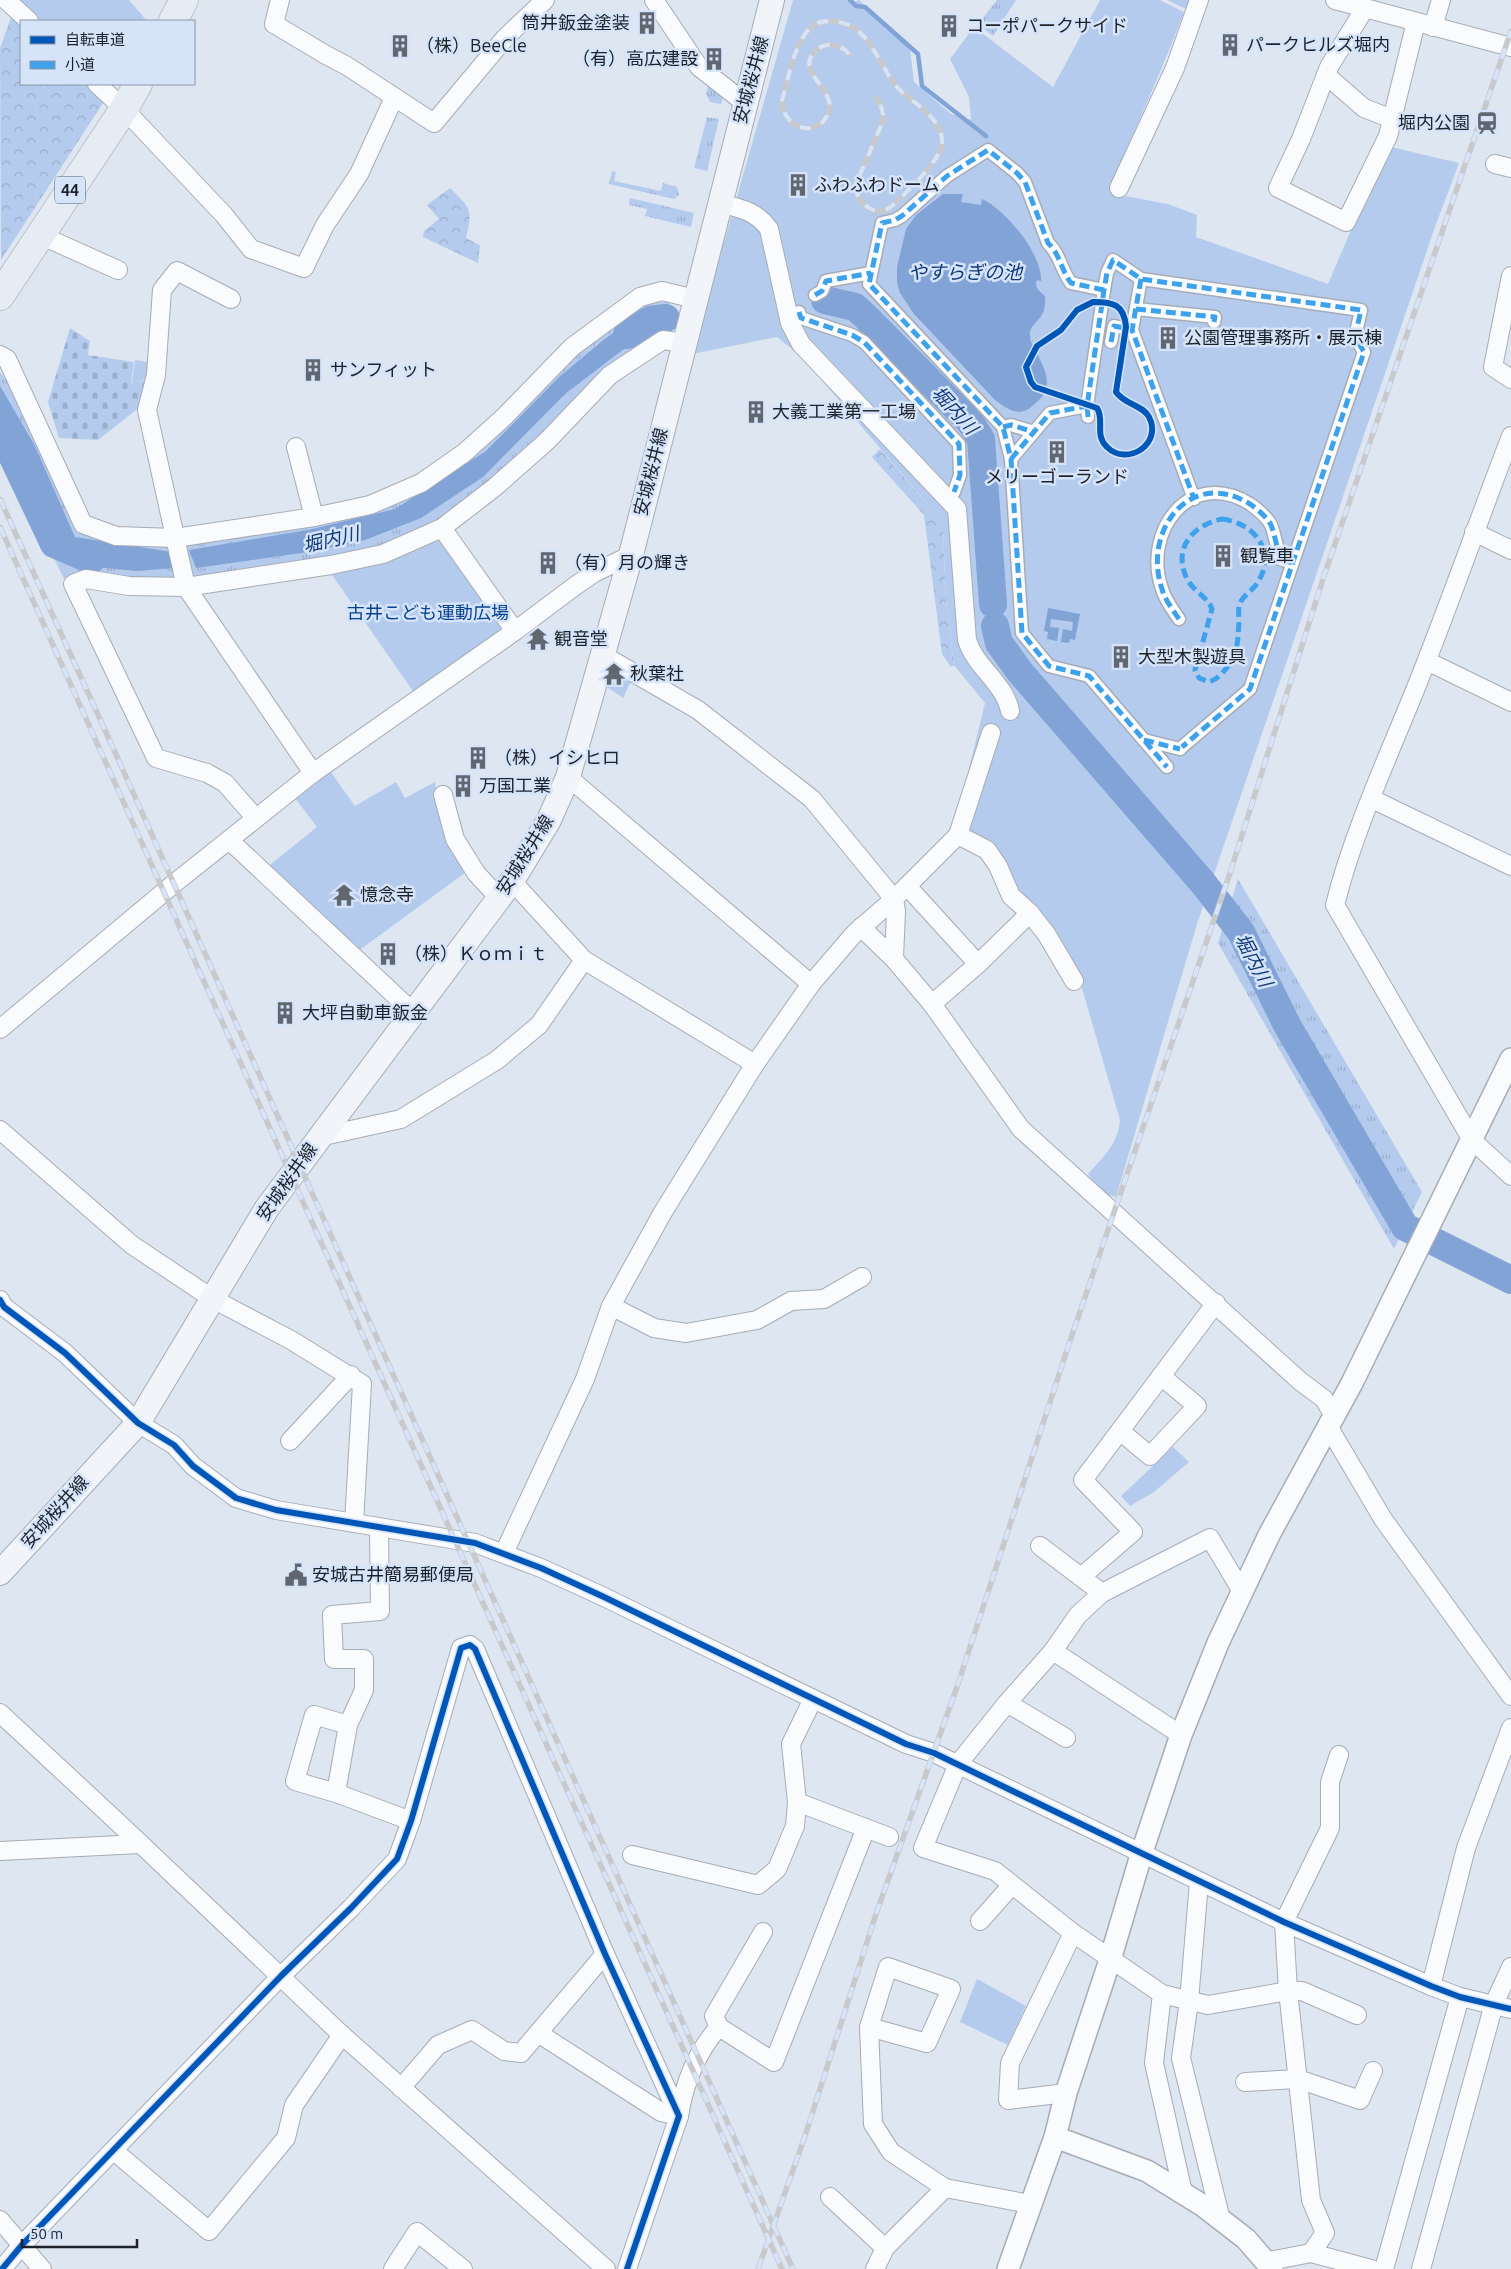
<svg xmlns="http://www.w3.org/2000/svg" width="1511" height="2269" font-family="Ubuntu,'Noto Sans JP',sans-serif">
<style>
.grass{fill:url(#grass-tufts)}
.forest{fill:url(#forest-crowns)}
.cemetery{fill:url(#cemetery-stones)}
.green{fill:#b5cbee}
.water{fill:#82a3d6}
.lines{fill:none;stroke-linecap:round;stroke-linejoin:round}
.stream{stroke:#82a3d6;stroke-width:4.5}
.river{stroke:#82a3d6;stroke-width:28}
.pedestrian-casing{stroke:#a6acb6;stroke-width:15}
.minor-casing{stroke:#a6acb6;stroke-width:20}
.tertiary-casing{stroke:#a6acb6;stroke-width:24}
.secondary-casing{stroke:#a6acb6;stroke-width:26}
.primary-casing{stroke:#bdc2c7;stroke-width:30}
.pedestrian{stroke:#fafbfd;stroke-width:12}
.minor{stroke:#fafbfd;stroke-width:18}
.tertiary{stroke:#fafbfd;stroke-width:21}
.secondary{stroke:#f1f4f8;stroke-width:24}
.primary{stroke:#e6ecf4;stroke-width:28}
.rail-casing{stroke:#c7c9cd;stroke-width:5.5}
.rail{stroke:#d6e4fa;stroke-width:4;stroke-dasharray:11;stroke-linecap:butt}
.quiet{stroke:#3da2eb;stroke-width:5;stroke-dasharray:10 5;stroke-linecap:butt}
.cycleway-casing{stroke:#d6e4fa;stroke-width:9}
.cycleway{stroke:#0057b8;stroke-width:6}
.labels{text-anchor:middle;stroke-width:5;stroke-linejoin:round;paint-order:stroke}
.shield{fill:#d6e4fa;stroke:#545c68;stroke-width:1}
.shield-label{font-size:16px;font-weight:bold;fill:#1d222a}
.poi-label{font-size:18px;fill:#1d222a;stroke:#d6e4fa;text-anchor:start}
.street-label{font-size:18px;fill:#1d222a;stroke:#d6e4fa}
.park-label{font-size:18px;fill:#084191;stroke:#d6e4fa}
.water-label{font-size:19px;font-style:italic;fill:#113977;stroke:#d6e4fa}
</style>
<defs>
<pattern id="grass-tufts" width="24" height="20" patternUnits="userSpaceOnUse" patternTransform="scale(1.25)"><rect width="24" height="20" fill="#b5cbee"/><path d="M3 7l-1-3M5 7V3M7 7l1-3M15 17l-1-3M17 17v-4M19 17l1-3" fill="none" stroke="#9baecc"/></pattern>
<pattern id="forest-crowns" width="20" height="18" patternUnits="userSpaceOnUse" patternTransform="scale(1.25)"><rect width="20" height="18" fill="#b5cbee"/><path d="M2 6a3 3 0 1 1 6 0M12 15a3 3 0 1 1 6 0" fill="none" stroke="#9baecc"/></pattern>
<pattern id="cemetery-stones" width="16" height="16" patternUnits="userSpaceOnUse" patternTransform="scale(1.25)"><rect width="16" height="16" fill="#b5cbee"/><path d="M2 7V4a2 2 0 0 1 4 0v3zM10 15v-3a2 2 0 0 1 4 0v3z" fill="#9baecc"/></pattern>
</defs>
<rect width="100%" height="100%" fill="#dee6f2"/>
<!-- grass -->
<g class="grass">
<path d="M997,0H1016L993,36L978,24Z"/>
<path d="M709,83L724,95L721,104L710,102L706,94Z"/>
<path d="M707,117L719,119L707,171L694,168Z"/>
<path d="M612,171L616,172L614,181L661,191L663,183L677,187L679,195L674,199L609,184Z"/>
<path d="M630,198L694,213L691,227L645,216L647,209L629,205Z"/>
<path d="M652,302H670L663,330L604,374L516,463L451,512L396,542L320,562L197,577H118L83,571L64,579L0,444V372L11,386L100,538L381,509L572,355L616,322Z"/>
<path d="M1238,879L1422,1192L1394,1249L1218,943Z"/>
</g>
<!-- forest -->
<g class="forest">
<path d="M13,12L21,21V84H93L105,100L1,260L0,48Z"/>
<path d="M450,188C471,209 473,209 466,238L480,245L478,263L423,237L424,231L439,219L427,205Z"/>
<path d="M880,449L932,509L943,528L946,600L954,665L951,667L942,654L924,515L872,457Z"/>
</g>
<!-- cemetery -->
<path class="cemetery" d="M70,328L90,341L88,355L134,362L131,383L152,378L145,403L98,440L59,438L48,402Z"/>
<!-- green -->
<g class="green">
<path d="M17,0H129L147,21H40Z"/>
<path d="M793,0H851L854,2L859,0L910,48L914,82L951,114L971,120L969,97L950,59L974,27L1053,87L1100,0H1160L1184,12C1162,71 1135,128 1111,186L1126,191L1125,196L1168,204L1197,215L1196,237L1328,284L1387,146L1459,163L1435,227L1197,924L1116,1197L1102,1193L1088,1174C1103,1157 1118,1144 1120,1120L1080,981L1013,895L995,854L955,826L985,703L954,665L946,600L943,528L932,509L803,358L777,337L692,354Z"/>
<path d="M1167,0H1192L1188,10Z"/>
<path d="M135,360L153,363L151,377L132,383Z"/>
<path d="M436,538L444,541L509,628L415,694L330,572Z"/>
<path d="M605,665L634,675L623,698L601,683Z"/>
<path d="M330,771L355,806L396,782L405,798L435,782L443,831L466,872L357,952L266,868L317,827L295,798Z"/>
<path d="M1173,1447L1189,1462L1154,1492L1130,1506L1121,1496Z"/>
<path d="M977,1979L1026,2006L1008,2045L960,2022Z"/>
</g>
<!-- water -->
<g class="water">
<path d="M943,194H963L961,202L981,205L982,199C1005,209 1043,255 1041,281L1037,280C1034,288 1039,291 1045,296C1048,322 1028,321 1030,337C1030,342 1034,347 1036,351C1048,375 1055,390 1030,408C1017,417 1006,408 995,400L914,314L900,293L897,282V267L906,229L916,215Z"/>
<path d="M662,307L658,323L565,394L483,477L421,518L365,540L308,552L196,568L189,550L308,530L395,509L486,451L559,377L606,338L634,319Z"/>
<path d="M0,386L34,444L75,537L172,552L175,568L136,571L105,568L80,563L61,553L30,501L0,437Z"/>
<path d="M1048,608L1080,614L1075,640L1070,639L1069,643L1061,642L1063,629L1072,631L1073,622L1051,619L1050,627L1059,628L1057,641L1047,639L1048,632L1044,631Z"/>
</g>
<g class="lines">
<!-- stream -->
<path class="stream" d="M850,0L856,6L865,7L918,54L922,86L986,136"/>
<!-- river -->
<g class="river">
<path d="M825,300L855,307L866,317L970,422L981,439L993,604"/>
<path d="M627,335L650,320L666,318"/>
<path d="M0,430L54,544L91,560"/>
<path d="M995,626L999,643L1020,672L1203,883L1241,932L1287,1025L1405,1227L1511,1280"/>
</g>
<defs>
<g id="pedestrian">
<path d="M1141,279L1132,330L1194,499"/>
<path d="M1104,290L1071,283C1061,270 1060,254 1048,243L1025,182L1017,173L988,150L947,176L902,216L895,220L882,223L869,284L1003,427L1011,459L1022,633L1049,666L1089,676L1167,767"/>
<path d="M815,295L822,291L826,281L871,273"/>
<path d="M1136,309L1215,317L1214,322"/>
<path d="M799,312L801,318L852,335L864,342L959,444L960,475L954,492"/>
<path d="M1111,342L1114,326L1132,330"/>
<path d="M1088,417L1087,406L1104,290L1107,273L1113,260L1141,279L1361,310L1355,337L1364,352L1250,689L1182,747"/>
<path d="M1003,427L1011,425L1034,432"/>
<path d="M1011,459L1050,413L1087,406"/>
<path d="M1179,619C1173,610 1165,600 1162,589C1142,531 1190,467 1250,504C1257,509 1267,517 1271,525C1275,535 1277,548 1280,559L1292,563"/>
<path d="M1144,740L1180,749"/>
</g>
<g id="minor">
<path d="M6,0L29,21"/>
<path d="M280,0L274,24L326,55L347,66L434,123L505,38L545,0"/>
<path d="M654,0L699,67L745,103"/>
<path d="M1335,0L1511,47"/>
<path d="M1365,8L1329,67L1301,139L1278,188L1346,222L1388,136L1416,22"/>
<path d="M1433,27L1441,0"/>
<path d="M1326,75L1364,108L1392,119"/>
<path d="M97,84L124,109L224,215L251,249L304,268L325,225L359,174L394,98"/>
<path d="M1495,164L1511,168"/>
<path d="M1119,188L1175,68L1199,0"/>
<path d="M719,203C740,208 756,211 769,229L790,323L801,344L957,509L967,640C975,667 1004,682 1010,711"/>
<path d="M40,235L118,270"/>
<path d="M1511,276L1493,367L1511,379"/>
<path d="M231,299L177,271L162,290L156,375L147,410L186,587L313,773"/>
<path d="M0,355L7,359L83,524L116,536L175,538L314,517L370,505L421,483L464,453L503,418L572,347L640,297L662,291L695,299"/>
<path d="M1511,436C1479,519 1450,603 1417,685C1389,755 1353,832 1335,905L1472,1140L1511,1176"/>
<path d="M296,447L314,517"/>
<path d="M442,528L515,631"/>
<path d="M1474,532L1511,550"/>
<path d="M601,654L698,710L812,799L894,899L896,911L894,959L932,1004L1021,1129L1300,1381L1324,1399L1334,1416"/>
<path d="M1427,661L1511,702"/>
<path d="M568,777L811,984"/>
<path d="M443,795L455,839L476,873L499,898"/>
<path d="M1372,799L1511,866"/>
<path d="M253,815L225,783L207,773L156,758L73,584L86,579L129,586L186,587L331,565L383,554L442,528L495,487L547,441L610,375L663,340L684,343"/>
<path d="M958,835L987,850L998,866L1011,896L1030,913L1047,935L1074,981"/>
<path d="M229,840L414,1013"/>
<path d="M512,881L584,960L755,1064"/>
<path d="M907,886L978,964"/>
<path d="M861,927L894,959"/>
<path d="M932,1004L978,964L1030,913"/>
<path d="M0,1029L176,882L313,773L515,631L575,586L594,573L631,555"/>
<path d="M0,1130L132,1245L213,1299L291,1340L362,1384L354,1523"/>
<path d="M319,1137L401,1119L497,1060L539,1025L584,960"/>
<path d="M0,1300L4,1307L65,1353L138,1423L174,1445L193,1466L236,1498L276,1510L475,1543L541,1568L604,1597L906,1744L934,1753L1284,1922L1431,1986L1460,1997L1511,2009"/>
<path d="M611,1306L654,1328L686,1333L757,1320L791,1301L824,1299L862,1277"/>
<path d="M1328,1426L1383,1519L1511,1696"/>
<path d="M1120,1431L1150,1456L1197,1406L1161,1376"/>
<path d="M290,1441L351,1375"/>
<path d="M1040,1546L1102,1593"/>
<path d="M504,1553L585,1379L611,1306L663,1212L755,1064L811,984L854,934L894,899L958,835L991,733"/>
<path d="M1081,1577L1133,1532L1083,1480L1216,1303"/>
<path d="M1241,1590L1210,1538L1102,1593L1078,1615L1053,1651L1007,1703L958,1764L923,1848L995,1871L1073,1933L1162,1994L1208,2005L1288,1991H1302L1357,2015"/>
<path d="M1053,1651L1181,1735"/>
<path d="M813,1699L791,1744L797,1802L889,1837"/>
<path d="M1007,1703L1066,1738"/>
<path d="M0,1713L126,1830L342,2035L606,2269"/>
<path d="M348,1725L314,1715L295,1781L336,1793L411,1821"/>
<path d="M336,1793L348,1725L364,1690V1659H334L332,1615L380,1611L379,1528"/>
<path d="M0,1851L140,1844"/>
<path d="M632,1855L758,1885L777,1869L795,1826L797,1802"/>
<path d="M1199,1882L1189,2001L1181,2058L1221,2220"/>
<path d="M980,1921L1012,1885"/>
<path d="M763,1932L714,2016L719,2027L774,2062L866,1828"/>
<path d="M1431,1986L1466,1848L1511,1728"/>
<path d="M1162,1994L1154,2063L1183,2193"/>
<path d="M869,2027L927,2043L951,1989L888,1967L869,2027L873,2124L891,2152L945,2188"/>
<path d="M538,2033L661,2112L679,2116C684,2084 697,2051 719,2027"/>
<path d="M1245,2082L1298,2079L1360,2100L1373,2071"/>
<path d="M401,2088L438,2045L472,2030L504,2051L521,2053L605,1954"/>
<path d="M1066,2093L1008,2100L1010,2063L1073,1933"/>
<path d="M114,2151L209,2231L286,2138L294,2105L342,2035"/>
<path d="M830,2197L885,2248"/>
<path d="M0,2220L42,2269"/>
<path d="M1311,2253L1325,2233L1311,2200L1288,1991L1284,1922L1330,1828V1782L1339,1755"/>
<path d="M1265,2262L1311,2253L1371,2269"/>
<path d="M2,2269L22,2245L281,1976L351,1908L397,1859L411,1821L461,1648L470,1645L475,1649L605,1954L679,2116L627,2269"/>
<path d="M393,2269L417,2232L463,2269"/>
<path d="M875,2269L885,2248L945,2188L1030,2204"/>
<path d="M1384,2269L1460,1997"/>
<path d="M1421,2269L1494,2004L1511,1967"/>
</g>
<g id="tertiary">
<path d="M1055,2137L1147,2171L1202,2205L1246,2239L1272,2269"/>
<path d="M1008,2269L1055,2137L1066,2093L1110,1960L1142,1852L1181,1735L1218,1643L1269,1535L1352,1383L1511,1059"/>
</g>
<path id="secondary" d="M0,1573L138,1423L267,1208L512,881L549,820L568,777L631,555L772,0"/>
<g id="primary">
<path d="M173,21L184,0"/>
<path d="M0,296L124,109L138,84"/>
</g>
</defs>
<!-- pedestrian casing -->
<use href="#pedestrian" class="pedestrian-casing"/>
<!-- minor casing -->
<use href="#minor" class="minor-casing"/>
<!-- tertiary casing -->
<use href="#tertiary" class="tertiary-casing"/>
<!-- secondary casing -->
<use href="#secondary" class="secondary-casing"/>
<!-- primary casing -->
<use href="#primary" class="primary-casing"/>
<!-- pedestrian -->
<use href="#pedestrian" class="pedestrian"/>
<!-- minor -->
<use href="#minor" class="minor"/>
<!-- tertiary -->
<use href="#tertiary" class="tertiary"/>
<!-- secondary -->
<use href="#secondary" class="secondary"/>
<!-- primary -->
<use href="#primary" class="primary"/>
<defs>
<g id="rail">
<path d="M849,54C845,49 840,46 833,45C827,44 821,46 816,50C793,72 836,88 829,111C820,140 782,130 782,100C789,78 796,28 821,22C832,20 845,22 854,28C872,39 883,70 896,86C911,103 944,117 942,144C940,161 906,193 893,205C877,220 857,204 855,186L884,119L881,106L876,98"/>
<path d="M0,499L119,761L793,2269"/>
<path d="M0,527L782,2269"/>
<path d="M758,2269L805,2136L876,1914L957,1687L1070,1341L1231,870L1324,576L1511,31"/>
</g>
</defs>
<!-- rail casing -->
<use href="#rail" class="rail-casing"/>
<!-- rail -->
<use href="#rail" class="rail"/>
<!-- quiet -->
<g class="quiet">
<path d="M1141,279L1132,330L1194,499"/>
<path d="M1104,290L1071,283C1061,270 1060,254 1048,243L1025,182L1017,173L988,150L947,176L902,216L895,220L882,223L869,284L1003,427L1011,459L1022,633L1049,666L1089,676L1167,767"/>
<path d="M815,295L822,291L826,281L871,273"/>
<path d="M1136,309L1215,317L1214,322"/>
<path d="M799,312L801,318L852,335L864,342L959,444L960,475L954,492"/>
<path d="M1111,342L1114,326L1129,329"/>
<path d="M1088,417L1087,406L1104,290L1107,273L1113,260L1141,279L1361,310L1355,337L1364,352L1250,689L1182,747"/>
<path d="M1003,427L1011,425L1034,432"/>
<path d="M1011,459L1050,413L1087,406"/>
<path d="M1222,519C1254,523 1277,551 1258,582C1253,591 1242,595 1239,606C1238,611 1239,616 1239,621C1238,641 1238,656 1224,671C1220,676 1215,680 1209,682L1199,678L1195,670L1212,609C1207,596 1193,591 1187,579C1172,548 1193,525 1222,519Z"/>
<path d="M1179,619C1173,610 1165,600 1162,589C1142,531 1190,467 1250,504C1257,509 1267,517 1271,525C1275,535 1277,548 1280,559L1292,563"/>
<path d="M1144,740L1180,749"/>
</g>
<defs>
<g id="cycleway">
<path d="M1093,302C1113,302 1124,304 1126,327L1116,392C1125,405 1143,405 1149,417C1163,444 1127,467 1107,447C1094,435 1105,420 1097,408L1035,387L1031,382L1026,367L1037,346L1061,330L1077,310Z"/>
<path d="M0,1300L4,1307L65,1353L138,1423L174,1445L193,1466L236,1498L276,1510L475,1543L541,1568L604,1597L906,1744L934,1753L1284,1922L1431,1986L1460,1997L1511,2009"/>
<path d="M2,2269L22,2245L281,1976L351,1908L397,1859L411,1821L461,1648L470,1645L475,1649L605,1954L679,2116L627,2269"/>
</g>
</defs>
<!-- cycleway casing -->
<use href="#cycleway" class="cycleway-casing"/>
<!-- cycleway -->
<use href="#cycleway" class="cycleway"/>
</g>
<!-- icons -->
<defs>
<symbol id="building-bare" viewBox="-9 -9 18 18"><path d="M-4-6H4V6H1V3H-1V6H-4ZM-2.5-4.3h1.7v1.8h-1.7ZM.8-4.3h1.7v1.8H.8ZM-2.5-1h1.7V.8h-1.7ZM.8-1h1.7V.8H.8Z" fill="#616770" stroke="#d6e4fa" stroke-width="2.5" paint-order="stroke"/></symbol>
<symbol id="station-bare" viewBox="-9 -9 18 18"><path d="M-3-6H3Q5-6 5-4V2Q5 4 3 4L4.5 6H3L1.5 4h-3L-3 6H-4.5L-3 4Q-5 4-5 2V-4Q-5-6-3-6ZM-3.5-4v3h7v-3ZM-3.5 1v1.5H-2V1ZM2 1v1.5H3.5V1Z" fill="#616770" stroke="#d6e4fa" stroke-width="2.5" paint-order="stroke"/></symbol>
<symbol id="temple-bare" viewBox="-9 -9 18 18"><path d="M0-6L5-2H3V0L6.5 2.5H4V6H1.5V3h-3V6H-4V2.5H-6.5L-3 0V-2H-5Z" fill="#616770" stroke="#d6e4fa" stroke-width="2.5" paint-order="stroke"/></symbol>
<symbol id="civic-bare" viewBox="-9 -9 18 18"><path d="M-.6-6.5H3V-4.5H.6V-3L4-1V1h2V6H-6V1h2V-1L-.6-3ZM-1.2 2.5V6h2.4V2.5Z" fill="#616770" stroke="#d6e4fa" stroke-width="2.5" paint-order="stroke"/></symbol>
</defs>
<g fill-rule="evenodd">
<use href="#building-bare" x="631" y="7" width="32" height="32"/>
<use href="#building-bare" x="933" y="10" width="32" height="32"/>
<use href="#building-bare" x="1214" y="29" width="32" height="32"/>
<use href="#building-bare" x="384" y="30" width="32" height="32"/>
<use href="#building-bare" x="698" y="43" width="32" height="32"/>
<use href="#station-bare" x="1471" y="107" width="32" height="32"/>
<use href="#building-bare" x="782" y="169" width="32" height="32"/>
<use href="#building-bare" x="1152" y="322" width="32" height="32"/>
<use href="#building-bare" x="297" y="354" width="32" height="32"/>
<use href="#building-bare" x="740" y="396" width="32" height="32"/>
<use href="#building-bare" x="1041" y="436" width="32" height="32"/>
<use href="#building-bare" x="1207" y="540" width="32" height="32"/>
<use href="#building-bare" x="532" y="547" width="32" height="32"/>
<use href="#temple-bare" x="522" y="623" width="32" height="32"/>
<use href="#building-bare" x="1105" y="641" width="32" height="32"/>
<use href="#temple-bare" x="598" y="658" width="32" height="32"/>
<use href="#building-bare" x="462" y="742" width="32" height="32"/>
<use href="#building-bare" x="447" y="770" width="32" height="32"/>
<use href="#temple-bare" x="328" y="879" width="32" height="32"/>
<use href="#building-bare" x="372" y="938" width="32" height="32"/>
<use href="#building-bare" x="269" y="997" width="32" height="32"/>
<use href="#civic-bare" x="280" y="1559" width="32" height="32"/>
</g>
<g class="labels">
<!-- shield labels -->
<rect class="shield" x="55" y="176.5" width="30" height="27" rx="4"/>
<g class="shield-label">
<text x="70" y="196">44</text>
</g>
<!-- poi labels -->
<g class="poi-label">
<text x="630" y="29" text-anchor="end">筒井鈑金塗装</text>
<text x="966" y="32">コーポパークサイド</text>
<text x="1246" y="51">パークヒルズ堀内</text>
<text x="416" y="52">（株）BeeCle</text>
<text x="698" y="65" text-anchor="end">（有）高広建設</text>
<text x="1470" y="129" text-anchor="end">堀内公園</text>
<text x="814" y="191">ふわふわドーム</text>
<text x="1184" y="344">公園管理事務所・展示棟</text>
<text x="330" y="376">サンフィット</text>
<text x="772" y="418">大義工業第一工場</text>
<text x="1057" y="483" text-anchor="middle">メリーゴーランド</text>
<text x="1240" y="562">観覧車</text>
<text x="564" y="569">（有）月の輝き</text>
<text x="554" y="645">観音堂</text>
<text x="1138" y="663">大型木製遊具</text>
<text x="630" y="680">秋葉社</text>
<text x="494" y="764">（株）イシヒロ</text>
<text x="479" y="792">万国工業</text>
<text x="360" y="901">憶念寺</text>
<text x="404" y="960">（株）Ｋｏｍｉｔ</text>
<text x="302" y="1019">大坪自動車鈑金</text>
<text x="312" y="1581">安城古井簡易郵便局</text>
</g>
<!-- street labels -->
<g class="street-label">
<text transform="translate(751 80) rotate(-75)" y="6">安城桜井線</text>
<text transform="translate(651 472) rotate(-76)" y="6">安城桜井線</text>
<text transform="translate(525 855) rotate(-58)" y="6">安城桜井線</text>
<text transform="translate(287 1182) rotate(-55)" y="6">安城桜井線</text>
<text transform="translate(55 1512) rotate(-48)" y="6">安城桜井線</text>
</g>
<!-- park labels -->
<g class="park-label">
<text x="428" y="619">古井こども運動広場</text>
</g>
<!-- water labels -->
<g class="water-label">
<text x="965" y="279">やすらぎの池</text>
<text transform="translate(955 410) rotate(48)" y="7">堀内川</text>
<text transform="translate(331 539) rotate(-13)" y="7">堀内川</text>
<text transform="translate(1254 960) rotate(62)" y="7">堀内川</text>
</g>
</g>
<!-- legend -->
<rect x="20" y="20" width="175" height="65" fill="#d6e4fa" stroke="#8c96a7"/>
<rect x="30" y="36" width="25" height="8" fill="#0057b8" stroke="#8c96a7"/>
<text x="65" y="45" font-size="15" fill="#1d222a">自転車道</text>
<rect x="30" y="61" width="25" height="8" fill="#3da2eb" stroke="#8c96a7"/>
<text x="65" y="70" font-size="15" fill="#1d222a">小道</text>
<!-- scale -->
<path d="M22 2239v8h115v-8" fill="none" stroke="#1d222a" stroke-width="2.5"/>
<text x="30" y="2239" font-size="15" fill="#1d222a" stroke="#d6e4fa" stroke-width="4" paint-order="stroke">50 m</text>
</svg>
